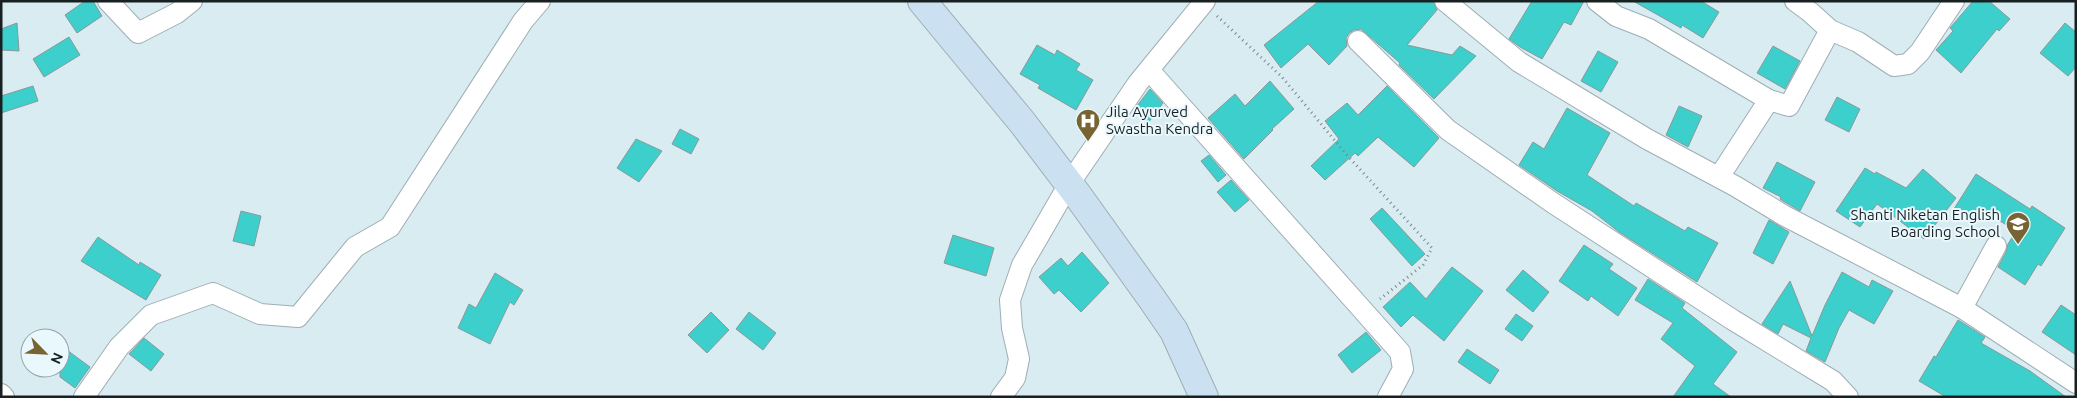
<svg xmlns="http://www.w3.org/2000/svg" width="2077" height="398" font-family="Ubuntu,sans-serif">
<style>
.building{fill:#3ccfcc;stroke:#879a99}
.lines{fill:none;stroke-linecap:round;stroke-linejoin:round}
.street-casing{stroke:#9daeb4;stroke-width:22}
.secondary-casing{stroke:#9daeb4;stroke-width:30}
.path{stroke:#7a878b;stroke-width:3;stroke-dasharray:1 4;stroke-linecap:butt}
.street{stroke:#fff;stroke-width:20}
.secondary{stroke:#cbe0f1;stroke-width:28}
.labels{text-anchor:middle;stroke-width:4;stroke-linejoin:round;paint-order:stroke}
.poi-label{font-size:15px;fill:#192022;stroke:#e9f8fd;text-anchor:start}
</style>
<rect width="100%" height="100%" fill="#d9ecf2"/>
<!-- building -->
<g class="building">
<path d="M85,1H93L102,16L77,33L65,15Z"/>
<path d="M1319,1H1433L1437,10L1407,45L1452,55L1460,46L1476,56L1434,99L1399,65L1400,63L1361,29L1354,30L1349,33L1346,38L1347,46L1329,65L1308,44L1281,68L1264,45Z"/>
<path d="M1532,1H1584L1571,25L1564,22L1542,59L1520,47L1509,39Z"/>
<path d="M1633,1H1701L1719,12L1703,38L1682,25L1681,28Z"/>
<path d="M1973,1H1989L2010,19L1999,31L1997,29L1961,73L1936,50L1953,31L1950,28Z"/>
<path d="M17,23L19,51L1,50V29Z"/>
<path d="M2065,23L2076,32V67L2068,76L2040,53Z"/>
<path d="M69,37L80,55L44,77L33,59Z"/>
<path d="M1037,45L1055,55L1057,50L1080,64L1076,70L1093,80L1076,110L1038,88L1040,85L1020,74Z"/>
<path d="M1773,46L1800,61L1785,89L1757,73Z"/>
<path d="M1598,51L1618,62L1601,92L1581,81Z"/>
<path d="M1270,81L1294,109L1272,129L1273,130L1244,159L1208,118L1235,94L1245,106Z"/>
<path d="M33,86L38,101L1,113V96Z"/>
<path d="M1387,86L1439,138L1414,167L1378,137L1358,156L1355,153L1325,180L1311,166L1339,139L1325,121L1347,103L1358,115Z"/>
<path d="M1150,89L1163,103L1148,123L1133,111Z"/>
<path d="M1837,97L1860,109L1849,132L1825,120Z"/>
<path d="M1679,106L1702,116L1688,147L1666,135Z"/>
<path d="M1567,108L1610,133L1587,175L1634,206L1636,203L1685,231L1688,227L1718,243L1697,282L1619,232L1592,211L1557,191L1519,165L1533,142L1544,149Z"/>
<path d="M680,129L699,139L691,154L672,144Z"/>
<path d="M636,139L662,151L639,182L617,168Z"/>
<path d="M1209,155L1226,175L1218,182L1201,161Z"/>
<path d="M1777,162L1815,182L1800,211L1780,199L1781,197L1763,188Z"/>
<path d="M1865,168L1875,174L1876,172L1906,188L1923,169L1956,198L1924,239L1877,204L1860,227L1836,211Z"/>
<path d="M1976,174L2030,209L2032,206L2065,228L2041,266L2038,264L2025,285L1998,267L2006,252L2008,244L2016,231L1981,209L1971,223L1952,212Z"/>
<path d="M1231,180L1249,200L1235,212L1217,192Z"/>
<path d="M1382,208L1425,254L1412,266L1370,219Z"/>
<path d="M241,211L261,216L254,246L233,241Z"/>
<path d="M1769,220L1789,232L1773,264L1753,253Z"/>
<path d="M953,235L994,248L986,276L944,263Z"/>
<path d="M98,237L139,265L140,262L161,275L146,300L81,261Z"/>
<path d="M1584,245L1613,264L1609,269L1637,288L1618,316L1591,296L1588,301L1559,281Z"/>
<path d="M1082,252L1109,283L1081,312L1059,290L1054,294L1039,277L1061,258L1068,266Z"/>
<path d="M1452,267L1483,291L1444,341L1413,315L1401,327L1383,307L1410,282L1426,299Z"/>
<path d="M1523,270L1549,292L1533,312L1506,290Z"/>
<path d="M1842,272L1869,287L1872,280L1893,291L1874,324L1849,310L1839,328L1825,362L1806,351L1811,338L1783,324L1778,334L1762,324L1790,281L1812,336L1825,305Z"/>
<path d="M495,273L523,290L514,305L510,302L490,344L458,328L469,304L476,308Z"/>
<path d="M1648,279L1685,303L1682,308L1737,352L1713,384L1731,397H1673L1695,366L1661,339L1673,323L1635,300Z"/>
<path d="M2061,305L2076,315V355L2042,332Z"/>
<path d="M711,312L729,330L707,353L688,335Z"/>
<path d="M749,312L776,333L763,350L736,329Z"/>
<path d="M1516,314L1533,326L1522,341L1505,329Z"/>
<path d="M1958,320L1985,337L1981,343L2030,371L2066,397H1946L1919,381L1934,356L1936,357Z"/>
<path d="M1366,332L1381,350L1352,373L1338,355Z"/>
<path d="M144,338L164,354L151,371L129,354Z"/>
<path d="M60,345L90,367L75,388L60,377Z"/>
<path d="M1467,349L1499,370L1490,384L1458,362Z"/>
</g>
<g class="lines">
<defs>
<g id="street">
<path d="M108,1L138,33L177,13L192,1"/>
<path d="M1445,1L1519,62L1647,139L1735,186L1785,216L1962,308L2076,383"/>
<path d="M1597,1L1616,16L1649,29L1769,100"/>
<path d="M1795,1L1810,12L1830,30L1858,42L1894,66L1908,64L1920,52L1954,1"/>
<path d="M1358,41L1448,130L1553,203L1733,320L1833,381L1848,397"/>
<path d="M1149,70L1400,352L1403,369L1388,397"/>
<path d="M1719,177L1769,100L1789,106L1830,30"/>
<path d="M1962,308L1996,246"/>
<path d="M1,394L4,397"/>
<path d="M84,397L119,347L151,315L213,293L260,314L298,317L355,247L390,227L523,21L540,1"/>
<path d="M1001,397L1015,378L1019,359L1012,328L1010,300L1022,265L1069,184L1138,83L1205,1"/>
</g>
<path id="secondary" d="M922,1L1022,122L1076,193L1152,299L1174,331L1204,397"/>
</defs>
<!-- street casing -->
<use href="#street" class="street-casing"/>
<!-- secondary casing -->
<use href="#secondary" class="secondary-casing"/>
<!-- path -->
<path class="path" d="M1217,16L1282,77L1346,154L1432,248L1423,265L1380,299"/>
<!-- street -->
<use href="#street" class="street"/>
<!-- secondary -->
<use href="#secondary" class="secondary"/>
</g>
<!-- icons -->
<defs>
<symbol id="hospital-pin" viewBox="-11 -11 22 30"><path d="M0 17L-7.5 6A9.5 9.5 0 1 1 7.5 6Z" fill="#786332" stroke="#e9f8fd"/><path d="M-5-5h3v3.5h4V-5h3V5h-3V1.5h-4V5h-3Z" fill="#fff"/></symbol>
<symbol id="school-pin" viewBox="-11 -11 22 30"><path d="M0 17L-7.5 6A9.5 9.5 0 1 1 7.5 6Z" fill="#786332" stroke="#e9f8fd"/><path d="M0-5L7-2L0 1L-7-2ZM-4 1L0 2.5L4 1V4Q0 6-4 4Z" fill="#fff"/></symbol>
</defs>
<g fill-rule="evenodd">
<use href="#hospital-pin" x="1074" y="107" width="28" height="38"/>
<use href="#school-pin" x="2004" y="210" width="28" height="38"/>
</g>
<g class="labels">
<!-- poi labels -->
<g class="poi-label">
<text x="1106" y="117">Jila Ayurved<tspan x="1106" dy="17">Swastha Kendra</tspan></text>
<text x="2000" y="220" text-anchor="end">Shanti Niketan English<tspan x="2000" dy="17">Boarding School</tspan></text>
</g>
</g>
<!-- border -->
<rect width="2077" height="398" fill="none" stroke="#192022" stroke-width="5"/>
<!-- north arrow -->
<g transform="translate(45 353) rotate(114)"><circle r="24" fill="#e9f8fd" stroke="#96a2a5"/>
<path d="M0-4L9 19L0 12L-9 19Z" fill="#786332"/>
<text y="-8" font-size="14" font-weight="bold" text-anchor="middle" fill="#192022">N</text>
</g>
</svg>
